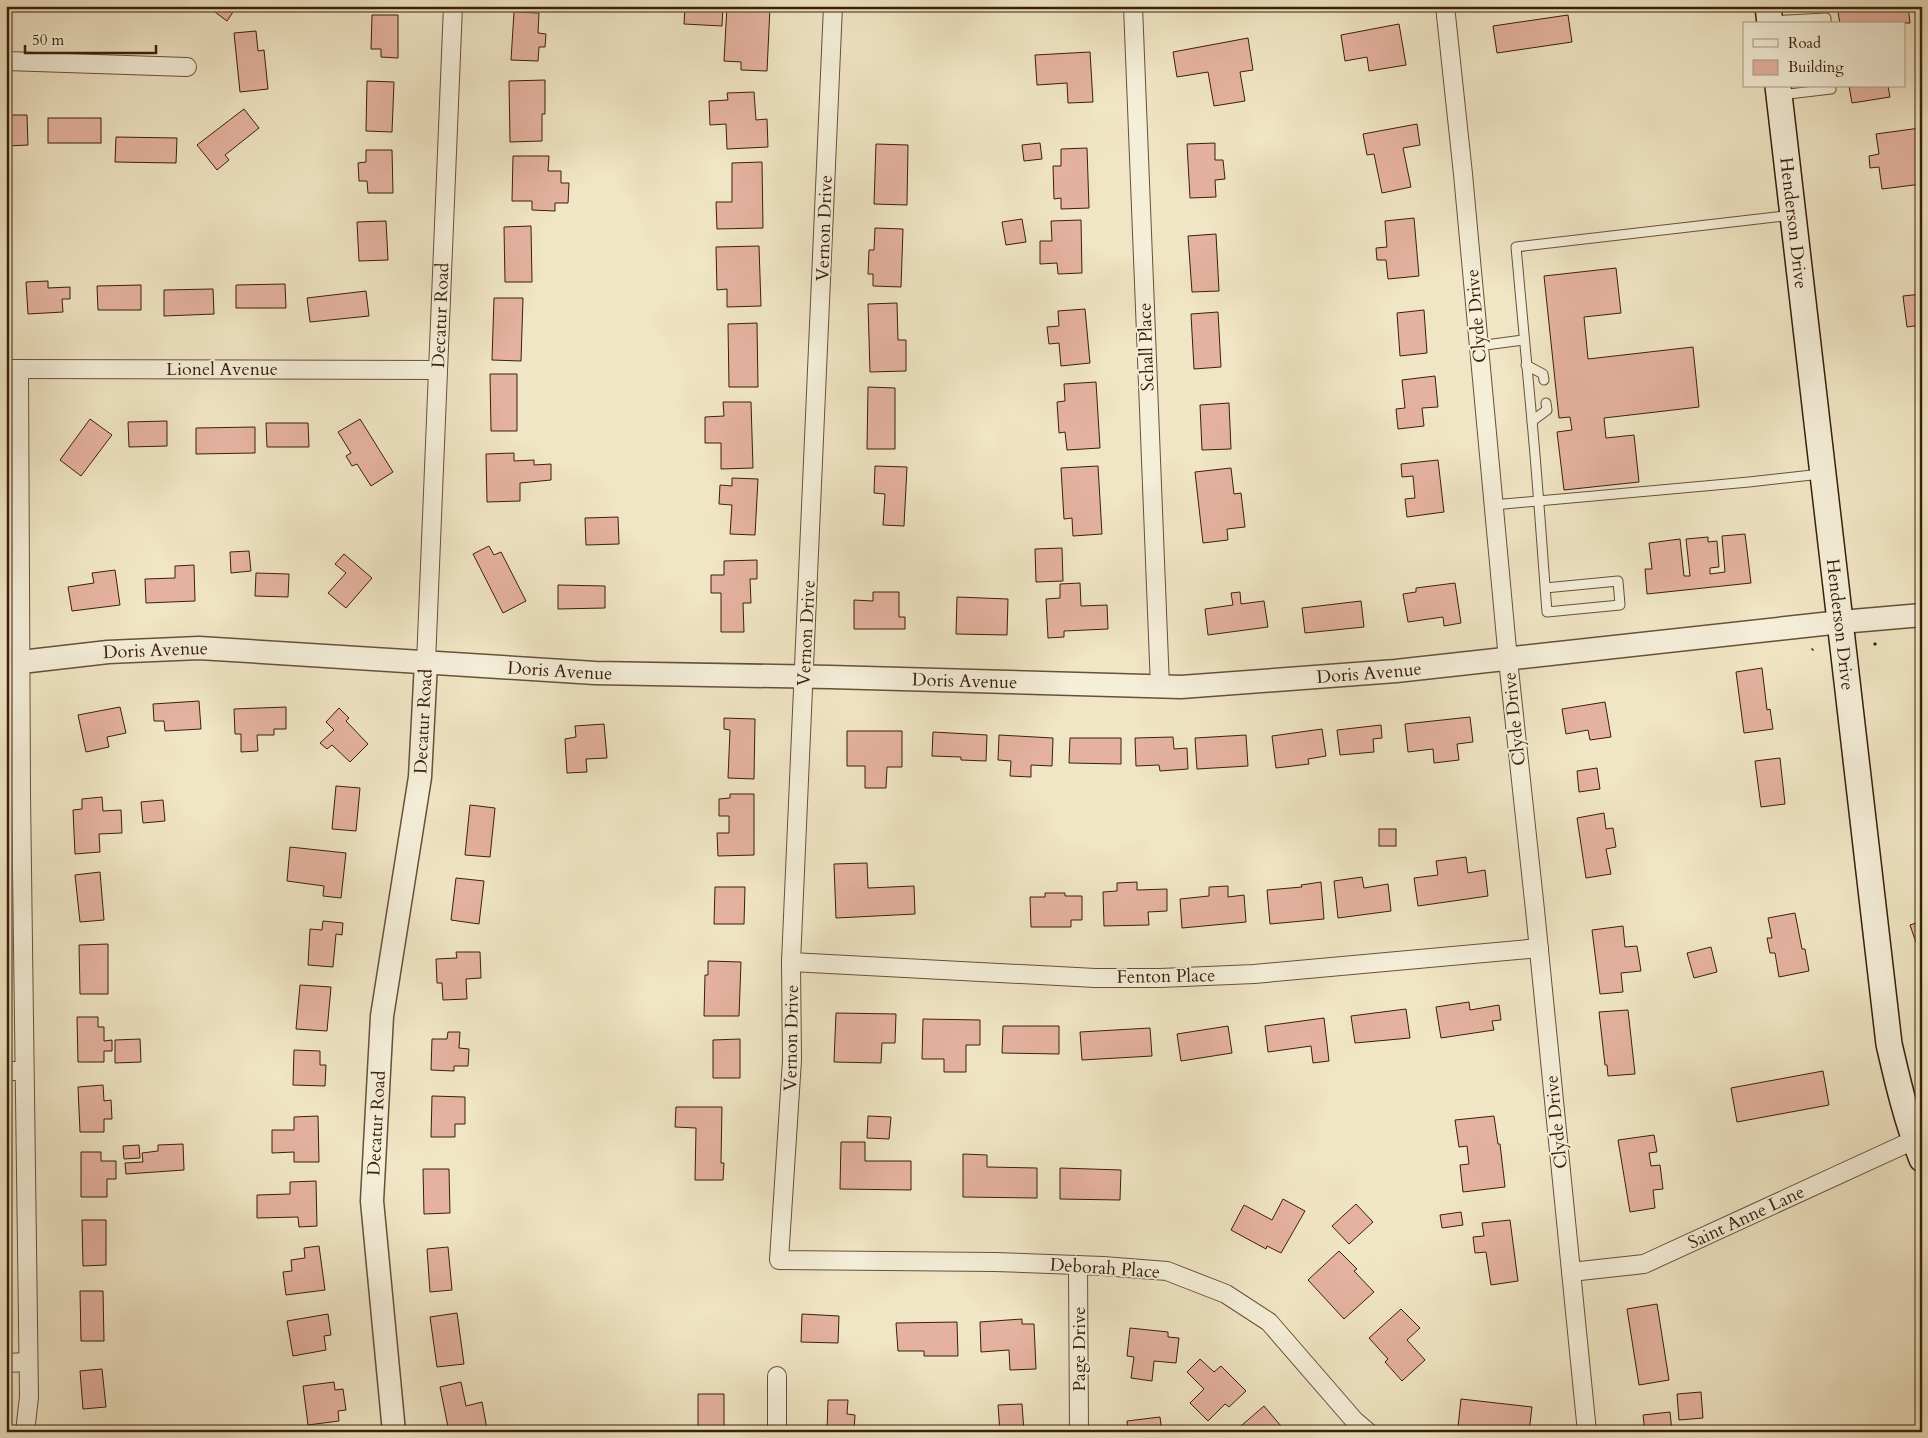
<svg xmlns="http://www.w3.org/2000/svg" width="1928" height="1438" font-family="Cardo,serif">
<style>
.building{fill:#e5b2a1;stroke:#392009}
.lines{fill:none;stroke-linecap:round;stroke-linejoin:round}
.service-casing{stroke:#675138;stroke-width:11}
.minor-casing{stroke:#675138;stroke-width:20}
.tertiary-casing{stroke:#675138;stroke-width:25}
.secondary-casing{stroke:#392009;stroke-width:28}
.path{stroke:#392009;stroke-width:3;stroke-dasharray:4 2.5;stroke-linecap:butt}
.service{stroke:#f5eed9;stroke-width:9}
.minor{stroke:#f5eed9;stroke-width:18}
.tertiary{stroke:#f5eed9;stroke-width:22}
.secondary{stroke:#f5eed9;stroke-width:25}
.labels{text-anchor:middle;stroke-width:4;stroke-linejoin:round;paint-order:stroke}
.street-label{font-size:18px;fill:#392009;stroke:#f5eed9}
</style>
<rect width="100%" height="100%" fill="#f0e5c4"/>
<filter id="stains"><feTurbulence type="fractalNoise" baseFrequency=".004" numOctaves="4"/><feColorMatrix values="0 0 0 0 .2 0 0 0 0 .09 0 0 0 0 .02 0 0 0 .5 -.17"/></filter>
<radialGradient id="worn" r=".72"><stop offset=".6" stop-color="#630" stop-opacity="0"/><stop offset="1" stop-color="#630" stop-opacity=".3"/></radialGradient>
<!-- building -->
<g class="building">
<path d="M6,6H31V10L6,9Z"/>
<rect x="47" y="6" width="53" height="2"/>
<path d="M207,6H237L227,21Z"/>
<path d="M685,6H723L722,26L684,24Z"/>
<path d="M727,6L770,7L767,71L741,70V62L724,61Z"/>
<path d="M1837,6H1908L1910,23L1840,24Z"/>
<path d="M514,12L539,13L538,33L546,34L545,47H539L538,61L511,60Z"/>
<path d="M372,15H398V58L381,57V49H371Z"/>
<path d="M1568,15L1572,42L1497,53L1493,26Z"/>
<path d="M1399,24L1406,65L1369,71L1367,57L1345,61L1341,35Z"/>
<path d="M256,31L258,51L264,50L268,89L240,92L234,33Z"/>
<path d="M1248,38L1253,70L1240,72L1245,101L1214,106L1208,72L1177,77L1173,52Z"/>
<path d="M1090,52L1093,102L1068,103L1067,83L1037,85L1035,55Z"/>
<path d="M545,80V114H542V141L510,142L509,81Z"/>
<path d="M367,81L394,82L392,132L366,131Z"/>
<path d="M1849,86H1888L1890,97L1852,103Z"/>
<path d="M754,92L756,120L767,119L768,147L727,149L726,124L710,125L709,101L728,100L727,93Z"/>
<path d="M244,109L259,128L225,155L229,160L217,170L197,145Z"/>
<path d="M6,115H27L28,145L6,146Z"/>
<rect x="48" y="118" width="53" height="25"/>
<path d="M1417,124L1420,145L1403,148L1411,187L1382,193L1374,154L1367,155L1363,134Z"/>
<path d="M1920,128L1922,184L1882,189L1879,167L1870,168L1869,156L1879,154L1876,134Z"/>
<path d="M116,137L177,138L176,163L115,162Z"/>
<path d="M1040,143L1042,159L1024,161L1022,145Z"/>
<path d="M1215,143V160H1223L1225,179L1215,180L1216,197L1190,198L1187,144Z"/>
<path d="M876,144L908,145L907,205L874,204Z"/>
<path d="M1087,148L1089,208L1061,209V198L1054,199L1053,166H1061V149Z"/>
<path d="M366,150H392L393,193H368L367,181H359L358,163L366,162Z"/>
<path d="M513,156H549L548,171H561V183H569L568,203H555V211L532,210V201H512Z"/>
<path d="M762,162L763,228L717,229L716,202H732V163Z"/>
<path d="M1414,218L1419,276L1388,279L1386,260H1377L1376,248L1387,247L1385,221Z"/>
<path d="M1022,219L1026,242L1006,245L1002,222Z"/>
<path d="M1081,220L1082,273L1058,274L1057,263L1040,264V241H1052L1051,221Z"/>
<path d="M386,221L388,260L359,261L357,222Z"/>
<path d="M531,226L532,282H505L504,227Z"/>
<path d="M875,228L903,229L901,287L873,286V274H868L869,250H874Z"/>
<path d="M1216,234L1219,291L1192,292L1188,236Z"/>
<path d="M759,246L761,306L727,307V289L717,290L716,247Z"/>
<path d="M1616,268L1621,313L1584,317L1588,359L1693,347L1699,407L1604,418L1606,438L1634,435L1639,482L1564,490L1557,432L1572,430L1570,417L1559,418L1544,276Z"/>
<path d="M48,281V288L70,287V299H62L63,312L28,314L26,282Z"/>
<path d="M285,284L286,308H236V285Z"/>
<path d="M141,285V310H98L97,286Z"/>
<path d="M213,289L214,314L164,316V290Z"/>
<path d="M366,291L369,316L310,322L307,298Z"/>
<path d="M1922,294V325L1907,327L1903,296Z"/>
<path d="M494,298H523L521,361L492,360Z"/>
<path d="M897,303L898,340H906V371L870,372L868,304Z"/>
<path d="M1085,309L1090,363L1061,366L1059,343L1049,344L1047,327L1059,326L1058,311Z"/>
<path d="M1424,310L1427,353L1400,356L1397,313Z"/>
<path d="M1218,312L1221,367L1194,369L1191,314Z"/>
<path d="M757,323L758,387H729L728,324Z"/>
<path d="M1917,348H1922V385Z"/>
<path d="M490,374H517V431H491Z"/>
<path d="M1435,376L1438,407L1422,408L1424,426L1398,429L1396,409L1405,408L1402,380Z"/>
<path d="M1096,382L1100,448L1067,450L1065,432L1059,433L1057,402L1065,401L1064,384Z"/>
<path d="M868,387L895,388V449H867Z"/>
<path d="M723,402H751L753,468L721,469V443H705V417L724,416Z"/>
<path d="M1229,403L1231,449L1202,450L1200,405Z"/>
<path d="M90,419L112,435L81,476L60,460Z"/>
<path d="M360,419L393,472L371,486L357,464L352,466L346,456L351,453L338,432Z"/>
<path d="M167,421V446L129,447L128,422Z"/>
<path d="M266,423H308L309,447H267Z"/>
<path d="M255,427V453L196,454V428Z"/>
<path d="M514,453V461L534,460V465L551,464V480L520,483V501L487,502L486,454Z"/>
<path d="M1438,460L1444,512L1407,517L1405,499L1415,498L1413,476L1402,477L1401,464Z"/>
<path d="M875,466L907,467L904,526L883,525L885,494L874,493Z"/>
<path d="M1098,466L1102,534L1073,536L1072,518L1064,519L1061,468Z"/>
<path d="M1231,468L1234,494L1241,493L1245,527L1227,529L1228,540L1203,543L1195,472Z"/>
<path d="M732,478L758,479L755,535L730,534L732,505L719,504L720,485L732,486Z"/>
<path d="M618,517L619,544L586,545L585,518Z"/>
<path d="M1745,534L1751,583L1647,594L1645,569H1652L1649,543L1680,539L1684,576H1690L1686,539L1708,537V542L1717,541L1719,567L1710,568V574L1725,572L1722,536Z"/>
<path d="M489,546L494,555L501,552L526,601L503,613L473,554Z"/>
<path d="M1062,548L1063,581L1036,582L1035,549Z"/>
<path d="M249,551L251,571L231,573L230,552Z"/>
<path d="M344,554L372,578L346,608L328,593L346,573L335,564Z"/>
<path d="M757,560V579H750L751,603H743L744,632H721V593H711V575H724V561Z"/>
<path d="M194,565L195,601L146,603L145,579L175,578V566Z"/>
<path d="M115,570L120,605L72,611L68,587L94,583L92,573Z"/>
<path d="M256,573L289,574L288,597L255,596Z"/>
<path d="M1080,583L1081,606L1107,605L1108,629L1064,631V637L1048,638L1046,599L1060,598V584Z"/>
<path d="M1455,583L1461,623L1444,626L1443,617L1408,622L1403,594L1416,592V588Z"/>
<path d="M558,585L605,586V608L558,609Z"/>
<path d="M873,592H899V617H905V629H854V600L873,601Z"/>
<path d="M1240,592L1241,604L1264,601L1268,627L1208,635L1205,609L1233,605L1231,593Z"/>
<path d="M957,597L1008,599L1007,635L956,634Z"/>
<path d="M1361,601L1364,627L1305,633L1302,608Z"/>
<path d="M1762,668L1767,710L1770,709L1773,729L1744,733L1736,672Z"/>
<path d="M199,701L201,729L165,731L164,721H154L153,704Z"/>
<path d="M1605,702L1611,737L1590,740L1588,730L1566,734L1562,709Z"/>
<path d="M120,707L126,733L107,737L109,747L86,752L78,715Z"/>
<path d="M286,707V729H274V735H257L258,751L241,752V734H235L234,709Z"/>
<path d="M339,708L349,718L346,721L368,744L350,762L332,745L327,749L320,743L334,730L326,722Z"/>
<path d="M1470,717L1473,742L1457,744L1459,760L1434,763L1433,749L1408,752L1405,724Z"/>
<path d="M724,718L755,719L754,779L728,778L730,730L724,729Z"/>
<path d="M604,724L607,758L586,759L587,772L567,773L565,739L576,737L575,726Z"/>
<path d="M1381,725L1382,738L1373,739L1374,752L1340,755L1337,730Z"/>
<path d="M1322,729L1326,756L1308,759L1309,764L1276,768L1272,736Z"/>
<path d="M847,731H902V767H887L886,788H865V766H847Z"/>
<path d="M933,732L987,735L986,761L961,760V757L932,756Z"/>
<path d="M999,735L1053,738L1052,766L1031,765V777L1010,776L1011,761L998,760Z"/>
<path d="M1246,735L1248,766L1197,769L1195,738Z"/>
<path d="M1173,737L1174,749L1187,748L1188,769L1160,771L1159,765L1136,766L1135,738Z"/>
<path d="M1070,738H1121V764L1069,763Z"/>
<path d="M1780,758L1785,804L1761,807L1755,761Z"/>
<path d="M1597,768L1600,789L1579,792L1577,771Z"/>
<path d="M336,786L360,788L356,831L332,829Z"/>
<path d="M730,794H754V855L718,856L717,833H729V816H719V799L730,798Z"/>
<path d="M102,797L103,811L121,810L122,833L99,834L100,852L75,854L73,810L82,809V799Z"/>
<path d="M163,800L165,821L143,823L141,802Z"/>
<path d="M470,805L495,808L490,857L465,855Z"/>
<path d="M1604,813L1606,829L1613,828L1616,847L1606,849L1611,874L1586,878L1577,818Z"/>
<rect x="1379" y="829" width="17" height="17"/>
<path d="M290,847L346,853L341,898L323,896L324,886L287,881Z"/>
<path d="M1466,857L1468,873L1485,870L1488,896L1418,906L1414,878L1438,875L1436,861Z"/>
<path d="M867,863L868,888L914,886L915,914L836,918L834,864Z"/>
<path d="M100,872L104,920L80,922L75,875Z"/>
<path d="M1362,877L1364,888L1388,884L1391,911L1338,918L1334,881Z"/>
<path d="M456,878L484,881L479,924L451,920Z"/>
<path d="M1137,882V890L1167,889V911L1148,912L1149,925L1104,926L1103,892L1117,891V883Z"/>
<path d="M1321,882L1324,919L1270,924L1267,890L1302,887L1301,885Z"/>
<path d="M1228,886V897L1244,895L1246,922L1182,928L1180,899L1209,896V887Z"/>
<path d="M715,887H745L744,924H714Z"/>
<path d="M1045,893H1065V896H1082V920H1071V927H1031L1030,897H1045Z"/>
<path d="M1795,913L1802,949H1805L1809,971L1779,977L1775,953H1770L1767,938H1772L1768,918Z"/>
<path d="M323,921L343,923L342,935L336,934L333,967L308,965L310,929L322,930Z"/>
<path d="M1922,921V960L1910,925Z"/>
<path d="M1623,926L1625,947L1637,946L1641,971L1621,973L1623,992L1600,994L1592,930Z"/>
<path d="M108,944V994H80L79,945Z"/>
<path d="M1711,947L1717,972L1694,978L1687,953Z"/>
<path d="M456,952H480L481,978L466,979L467,999L443,1000L442,983H437L436,959L457,958Z"/>
<path d="M708,961L741,962L739,1016H704L705,975H708Z"/>
<path d="M300,985L331,987L327,1031L296,1029Z"/>
<path d="M1469,1002L1470,1010L1499,1005L1501,1020L1492,1021L1494,1030L1441,1038L1436,1007Z"/>
<path d="M1406,1009L1410,1038L1355,1043L1351,1016Z"/>
<path d="M1628,1010L1635,1074L1608,1076L1607,1065H1605L1599,1012Z"/>
<path d="M836,1013L896,1014L895,1043H882L881,1063L834,1062Z"/>
<path d="M77,1017H98V1027H104V1041L112,1040V1051H104V1062H78Z"/>
<path d="M1324,1018L1329,1061L1313,1063L1311,1046L1268,1052L1265,1026Z"/>
<path d="M923,1019L980,1020V1045H966V1072H944V1059H922Z"/>
<path d="M1003,1026H1059V1054L1002,1053Z"/>
<path d="M1228,1026L1232,1053L1181,1061L1177,1034Z"/>
<path d="M1150,1028L1152,1056L1082,1060L1080,1032Z"/>
<path d="M448,1032H460L459,1048L469,1049L468,1066H454V1071L431,1070L432,1039H447Z"/>
<path d="M140,1039L141,1062L115,1063V1040Z"/>
<path d="M740,1039V1078H713V1040Z"/>
<path d="M294,1050L320,1051V1065H326L325,1086L293,1085Z"/>
<path d="M1823,1071L1829,1105L1737,1122L1731,1088Z"/>
<path d="M103,1085L104,1101L111,1100L112,1119H104V1132H80L78,1087Z"/>
<path d="M432,1096L465,1097V1124H455V1137H431Z"/>
<path d="M676,1107H722L721,1163H724L723,1180H695L696,1128L675,1127Z"/>
<path d="M318,1116L319,1162H294V1152L272,1153V1130H294V1117Z"/>
<path d="M868,1116L891,1117L889,1139L867,1138Z"/>
<path d="M1494,1116L1498,1144H1500L1505,1187L1463,1192L1460,1165L1469,1164L1467,1146L1459,1147L1455,1120Z"/>
<path d="M1654,1135L1657,1152L1649,1153L1651,1166L1660,1165L1663,1189L1653,1190L1655,1208L1630,1212L1618,1140Z"/>
<path d="M841,1142H865V1161H911V1190L840,1189Z"/>
<path d="M183,1144L184,1170L126,1174L125,1163L143,1162L142,1153L158,1151V1145Z"/>
<path d="M139,1145L140,1158L124,1159L123,1146Z"/>
<path d="M81,1152H101V1161H116V1179H107V1197H81Z"/>
<path d="M963,1154L987,1155V1167L1037,1168V1198L963,1197Z"/>
<path d="M1060,1168L1121,1170L1120,1200L1060,1199Z"/>
<path d="M423,1169H449L450,1213L424,1214Z"/>
<path d="M316,1181L317,1226L299,1227L298,1217L257,1218V1195L290,1194V1182Z"/>
<path d="M1283,1199L1305,1211L1281,1253L1267,1246L1266,1249L1231,1230L1244,1205L1272,1220Z"/>
<path d="M1356,1204L1373,1222L1349,1244L1332,1226Z"/>
<path d="M1461,1212L1463,1225L1442,1228L1440,1215Z"/>
<path d="M82,1220H106V1265L83,1266Z"/>
<path d="M1510,1220L1518,1281L1491,1285L1486,1252L1475,1253L1473,1237L1484,1236L1482,1223Z"/>
<path d="M319,1246L325,1290L286,1295L283,1272L292,1271L291,1260L305,1258L304,1248Z"/>
<path d="M448,1247L452,1290L430,1292L427,1249Z"/>
<path d="M1339,1251L1357,1269L1354,1271L1374,1292L1344,1319L1308,1280Z"/>
<path d="M80,1291H103L104,1341H81Z"/>
<path d="M1657,1304L1669,1380L1639,1385L1627,1309Z"/>
<path d="M1401,1309L1420,1328L1407,1340L1425,1360L1402,1381L1385,1362L1388,1359L1369,1338Z"/>
<path d="M457,1313L464,1364L437,1367L430,1317Z"/>
<path d="M328,1314L331,1335L324,1336L326,1350L293,1356L287,1321Z"/>
<path d="M802,1314L839,1316L838,1343L801,1342Z"/>
<path d="M1022,1319V1324H1034L1036,1369L1010,1370L1009,1350L981,1352L980,1322Z"/>
<path d="M957,1322L958,1356H924V1351H898L896,1323Z"/>
<path d="M1130,1328L1168,1332V1337L1179,1338L1176,1363L1154,1361L1152,1381L1131,1378L1134,1357L1127,1356Z"/>
<path d="M1200,1359L1214,1372L1221,1366L1246,1391L1229,1407L1225,1404L1208,1421L1190,1403L1204,1389L1187,1372Z"/>
<path d="M102,1369L106,1407L83,1409L80,1371Z"/>
<path d="M334,1382L335,1390L343,1389L346,1410L338,1411L339,1421L308,1425L303,1386Z"/>
<path d="M461,1382L466,1406L482,1402L487,1429L475,1432H449L440,1387Z"/>
<path d="M1701,1392L1703,1418L1679,1420L1677,1394Z"/>
<path d="M698,1394H724V1432H707V1429H698Z"/>
<path d="M1461,1399L1532,1407L1529,1432H1497L1458,1427Z"/>
<path d="M828,1400H848L847,1414L855,1415L854,1432H827Z"/>
<path d="M1022,1404L1024,1432H1000L998,1405Z"/>
<path d="M1264,1406L1286,1432H1234Z"/>
<path d="M1670,1412L1672,1432H1645L1643,1415Z"/>
<path d="M1160,1417L1162,1432H1128L1127,1421Z"/>
</g>
<g class="lines">
<defs>
<g id="service">
<path d="M1770,21L1826,18V24"/>
<path d="M1780,95L1831,89V86"/>
<path d="M1478,346L1523,340"/>
<path d="M1526,365L1543,374L1544,380"/>
<path d="M1532,421L1547,410L1546,403"/>
<path d="M1493,505L1749,482L1821,474"/>
<path d="M1545,588L1618,581L1620,605L1547,612C1542,548 1538,485 1532,421C1527,363 1521,305 1516,247L1793,215"/>
</g>
<g id="minor">
<path d="M833,6L791,962L792,1060L779,1260L995,1262L1103,1266L1167,1271L1226,1294L1269,1322L1354,1420L1368,1432"/>
<path d="M1133,6L1160,687"/>
<path d="M1445,6L1463,174L1508,660L1535,910L1587,1432"/>
<path d="M6,61L187,67"/>
<path d="M6,369L438,370"/>
<path d="M19,369L21,794L29,1397L25,1432"/>
<path id="s1" d="M426,663L453,6"/>
<path d="M791,962L1095,978H1160L1254,974L1539,948"/>
<path d="M6,1071H24"/>
<path d="M1078,1265L1079,1432"/>
<path d="M1571,1272L1644,1264L1914,1140"/>
<path d="M6,1363L28,1362"/>
<path d="M777,1432V1376"/>
</g>
<g id="tertiary">
<path id="s2" d="M6,667L21,662L108,652L199,648L595,673L830,677L1181,687L1396,671L1841,622L1922,615"/>
<path id="s3" d="M394,1432L372,1201L382,1016L420,777L426,663"/>
</g>
<g id="secondary">
<path d="M1768,6L1770,24"/>
<path id="s4" d="M1778,86L1889,1044C1898,1083 1907,1122 1922,1159"/>
</g>
</defs>
<!-- service casing -->
<use href="#service" class="service-casing"/>
<!-- minor casing -->
<use href="#minor" class="minor-casing"/>
<!-- tertiary casing -->
<use href="#tertiary" class="tertiary-casing"/>
<!-- secondary casing -->
<use href="#secondary" class="secondary-casing"/>
<!-- path -->
<g class="path">
<path d="M1874,643L1876,645"/>
<path d="M1812,650L1813,649"/>
</g>
<!-- service -->
<use href="#service" class="service"/>
<!-- minor -->
<use href="#minor" class="minor"/>
<!-- tertiary -->
<use href="#tertiary" class="tertiary"/>
<!-- secondary -->
<use href="#secondary" class="secondary"/>
</g>
<g class="labels">
<!-- street labels -->
<g class="street-label">
<text dy="6" stroke="none"><textPath href="#s4" startOffset="138">Henderson Drive</textPath></text>
<text transform="translate(824 228) rotate(-88)" y="6">Vernon Drive</text>
<text dy="6" stroke="none"><textPath href="#s1" startOffset="348">Decatur Road</textPath></text>
<text transform="translate(1476 316) rotate(-95)" y="6">Clyde Drive</text>
<text transform="translate(1146 347) rotate(-92)" y="6">Schall Place</text>
<text x="222" y="375">Lionel Avenue</text>
<text dy="6" stroke="none"><textPath href="#s4" startOffset="542">Henderson Drive</textPath></text>
<text transform="translate(806 633) rotate(-87)" y="6">Vernon Drive</text>
<text dy="6" stroke="none"><textPath href="#s2" startOffset="151">Doris Avenue</textPath></text>
<text dy="6" stroke="none"><textPath href="#s2" startOffset="556">Doris Avenue</textPath></text>
<text dy="6" stroke="none"><textPath href="#s2" startOffset="1366">Doris Avenue</textPath></text>
<text dy="6" stroke="none"><textPath href="#s2" startOffset="961">Doris Avenue</textPath></text>
<text transform="translate(1514 719) rotate(-96)" y="6">Clyde Drive</text>
<text dy="6" stroke="none"><textPath href="#s3" startOffset="715">Decatur Road</textPath></text>
<text transform="translate(1166 976) rotate(-1)" y="6">Fenton Place</text>
<text transform="translate(791 1038) rotate(-89)" y="6">Vernon Drive</text>
<text transform="translate(1556 1122) rotate(-96)" y="6">Clyde Drive</text>
<text dy="6" stroke="none"><textPath href="#s3" startOffset="310">Decatur Road</textPath></text>
<text transform="translate(1746 1217) rotate(-25)" y="6">Saint Anne Lane</text>
<text transform="translate(1105 1268) rotate(4)" y="6">Deborah Place</text>
<text transform="translate(1079 1349) rotate(-90)" y="6">Page Drive</text>
</g>
</g>
<!-- margin -->
<rect width="1928" height="1438" fill="none" stroke="#f0e5c4" stroke-width="25"/>
<rect x="8" y="8" width="1913" height="1423" fill="none" stroke="#392009" stroke-width="2.5"/>
<rect x="12" y="12" width="1903" height="1413" fill="none" stroke="#392009"/>
<!-- legend -->
<rect x="1743" y="22" width="162" height="65" fill="#f5eed9" stroke="#aa9c86"/>
<rect x="1753" y="39" width="25" height="8" fill="#f5eed9" stroke="#aa9c86"/>
<text x="1788" y="48" font-size="15" fill="#392009">Road</text>
<rect x="1753" y="60" width="25" height="15" fill="#e5b2a1" stroke="#aa9c86"/>
<text x="1788" y="72" font-size="15" fill="#392009">Building</text>
<!-- scale -->
<path d="M25 45v8h131v-8" fill="none" stroke="#392009" stroke-width="2.5"/>
<text x="32" y="45" font-size="15" fill="#392009" stroke="#f5eed9" stroke-width="4" paint-order="stroke">50 m</text>
<rect width="100%" height="100%" filter="url(#stains)"/>
<rect width="100%" height="100%" fill="url(#worn)"/>
</svg>
